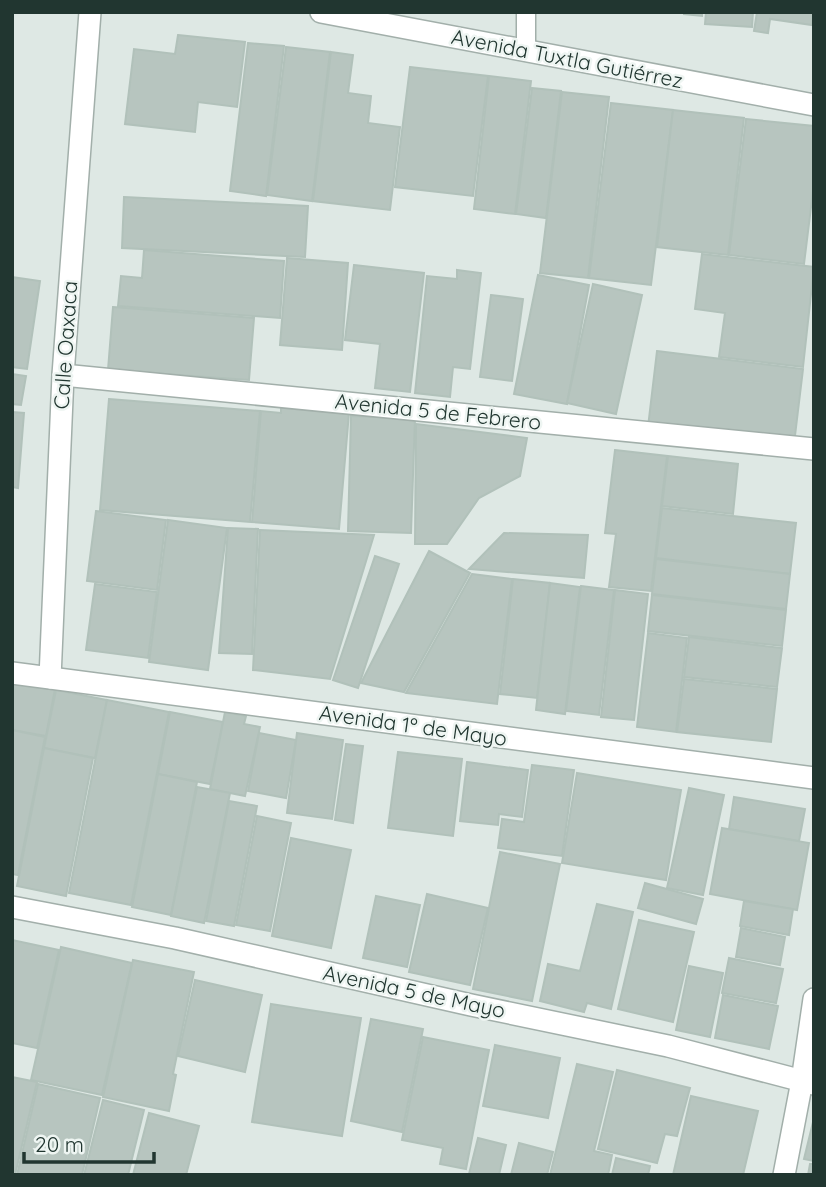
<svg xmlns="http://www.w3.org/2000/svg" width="826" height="1187" font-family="Quicksand,sans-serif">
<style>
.building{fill:#b7c5bf;stroke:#b1c1ba;stroke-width:2}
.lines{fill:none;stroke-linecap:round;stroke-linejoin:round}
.service-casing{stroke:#a2afaa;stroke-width:21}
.minor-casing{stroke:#a2afaa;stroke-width:24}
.service{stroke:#fff;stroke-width:18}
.minor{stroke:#fff;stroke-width:21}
.labels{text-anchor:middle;stroke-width:5;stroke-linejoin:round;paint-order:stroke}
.street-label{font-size:21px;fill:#213630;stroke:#eef5f2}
</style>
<rect width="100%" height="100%" fill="#dee8e4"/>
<!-- building -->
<g class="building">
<path d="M684,12H702V16L684,14Z"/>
<path d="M706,12H753L752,27L705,24Z"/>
<path d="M757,12H814L812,25L770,19L768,33L754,31Z"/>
<path d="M178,35L245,42L237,107L198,102L195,132L125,124L134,49L175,54Z"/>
<path d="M248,43L284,46L266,196L230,191Z"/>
<path d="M286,47L330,52L312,201L267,195Z"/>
<path d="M331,52L353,55L348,93L371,96L368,123L400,127L390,210L313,201Z"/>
<path d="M410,67L488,76L473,196L395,187Z"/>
<path d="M489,76L531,81L515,214L474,209Z"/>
<path d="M532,88L561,91L546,218L516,214Z"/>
<path d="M562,92L609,97L588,278L540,273Z"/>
<path d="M611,103L673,110L651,285L589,278Z"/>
<path d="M673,110L744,118L728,255L657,247Z"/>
<path d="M746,119L814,126V183L804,264L729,255Z"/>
<path d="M124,197L308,206L305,257L122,248Z"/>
<path d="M144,250L284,261L280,318L118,306L121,276L142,278Z"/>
<path d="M702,254L814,267L803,367L719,357L725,313L695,309Z"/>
<path d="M287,258L348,263L342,350L280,345Z"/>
<path d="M354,265L424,273L410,392L375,388L380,344L345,340Z"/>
<path d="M457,270L481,273L470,369L453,367L450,397L415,393L427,276L457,279Z"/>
<path d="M538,275L589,285L567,404L514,394Z"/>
<path d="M12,277L40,281L27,369L12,367Z"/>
<path d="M593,284L642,295L616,414L567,403Z"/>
<path d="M491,295L523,299L512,381L480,377Z"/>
<path d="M113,307L254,318L249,380L108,370Z"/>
<path d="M657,351L803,369L794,444L648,427Z"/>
<path d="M12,374L26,376L21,405L12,404Z"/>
<path d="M109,399L260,411L250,522L100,510Z"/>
<path d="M281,407L349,413L339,529L252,522L261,411L281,413Z"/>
<path d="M12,412L24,413L18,488L12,487Z"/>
<path d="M351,416L415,418L411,533L348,531Z"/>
<path d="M416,424L527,438L520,476L479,498L447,544H415Z"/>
<path d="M615,450L667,456L651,591L609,587L616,534L605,533Z"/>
<path d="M668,456L738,464L733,514L662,506Z"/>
<path d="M662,508L796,523L790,574L656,558Z"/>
<path d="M96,511L166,520L157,590L87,581Z"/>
<path d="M168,520L227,528L208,670L149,662Z"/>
<path d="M228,528L258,529L252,654L219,653Z"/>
<path d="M260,530L374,535L330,679L253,670Z"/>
<path d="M504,533L588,535L584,578L469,569Z"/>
<path d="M429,551L470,573L404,692L361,683Z"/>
<path d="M375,556L399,564L358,688L333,680Z"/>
<path d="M656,559L790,574L786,609L652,594Z"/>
<path d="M472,574L512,579L497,704L406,693Z"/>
<path d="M513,579L550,583L537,698L500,694Z"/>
<path d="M550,583L580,587L565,714L536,710Z"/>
<path d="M95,584L157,592L148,658L86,650Z"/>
<path d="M581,586L614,590L599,715L566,711Z"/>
<path d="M615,590L648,594L634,720L601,717Z"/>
<path d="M652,595L786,610L782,646L648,631Z"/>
<path d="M648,633L687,638L676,732L637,727Z"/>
<path d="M689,637L782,648L777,687L684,677Z"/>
<path d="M684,679L777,689L771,742L677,732Z"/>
<path d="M12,681L55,689L46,736L12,730Z"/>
<path d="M56,690L107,700L95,758L44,748Z"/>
<path d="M107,700L169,712L131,905L69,893Z"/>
<path d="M170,712L223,722L210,784L158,774Z"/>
<path d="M225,712L246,716L244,724L260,727L245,796L210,789Z"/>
<path d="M12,730L45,737L18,875L12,874Z"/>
<path d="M259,733L296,740L286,798L248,791Z"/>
<path d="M297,733L343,740L332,819L287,813Z"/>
<path d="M346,744L363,746L353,823L335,820Z"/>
<path d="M44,748L93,758L66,896L17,886Z"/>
<path d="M398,752L462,759L453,836L388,828Z"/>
<path d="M467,762L528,770L522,817L499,814L498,825L460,821Z"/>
<path d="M532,765L574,770L562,856L498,848L502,819L524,822Z"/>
<path d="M577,773L681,790L666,880L562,863Z"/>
<path d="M158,774L197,782L171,915L132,907Z"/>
<path d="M197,787L230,793L204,923L171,916Z"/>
<path d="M689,788L724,795L703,895L667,888Z"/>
<path d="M734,797L805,809L799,841L729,829Z"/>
<path d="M229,801L257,806L234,926L206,921Z"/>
<path d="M257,816L291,823L270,931L236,925Z"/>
<path d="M722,828L809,843L797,910L710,894Z"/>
<path d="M291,838L351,850L331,948L272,936Z"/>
<path d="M500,852L560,864L532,1001L473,989Z"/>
<path d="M645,883L703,899L696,924L638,908Z"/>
<path d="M427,894L488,908L470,985L409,972Z"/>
<path d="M376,896L420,905L407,967L363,958Z"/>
<path d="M744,901L793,909L789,935L740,926Z"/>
<path d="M597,904L633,912L611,1009L587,1003L584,1012L540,1001L548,964L580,971Z"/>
<path d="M639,920L694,932L673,1022L618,1009Z"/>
<path d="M741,928L785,937L780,965L736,957Z"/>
<path d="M12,940L59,950L37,1048L12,1043Z"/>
<path d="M61,947L132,963L102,1095L31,1080Z"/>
<path d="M729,958L783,969L776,1003L722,993Z"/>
<path d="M133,960L194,972L173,1074L176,1075L169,1111L103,1097Z"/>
<path d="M689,966L723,973L710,1037L676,1030Z"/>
<path d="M195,980L262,995L245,1072L178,1056Z"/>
<path d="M723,995L778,1006L769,1049L715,1038Z"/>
<path d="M271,1004L361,1018L342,1136L252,1122Z"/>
<path d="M371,1019L423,1029L402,1132L351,1121Z"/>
<path d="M423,1037L489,1050L466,1169L440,1164L443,1148L402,1140Z"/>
<path d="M495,1045L560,1058L548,1118L483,1106Z"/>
<path d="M577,1064L613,1072L594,1151L612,1155L608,1175H550Z"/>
<path d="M617,1070L690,1088L677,1136L665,1134L657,1163L598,1149Z"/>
<path d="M12,1077L37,1082L15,1175H12Z"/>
<path d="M38,1084L100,1098L82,1175H17Z"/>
<path d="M691,1096L758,1111L743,1175H673Z"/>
<path d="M103,1100L144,1110L128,1175H84Z"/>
<path d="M149,1113L199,1126L186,1175H133Z"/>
<path d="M814,1118V1161L804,1159Z"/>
<path d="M478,1138L506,1145L499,1175L469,1174Z"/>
<path d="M519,1143L553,1152L547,1175H511Z"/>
<path d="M616,1158L650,1166L648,1175H612Z"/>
<path d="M810,1164H814V1175H808Z"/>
</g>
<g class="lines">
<defs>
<path id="service" d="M526,12V51"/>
<g id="minor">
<path d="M321,12L814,105"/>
<path d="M63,375L814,449"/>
<path d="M12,673L814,778"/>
<path d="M50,678L63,375L90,12"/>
<path d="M12,907L175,938L471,1005L668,1046L814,1084"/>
<path d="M784,1175L802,1081L814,999"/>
</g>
</defs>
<!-- service casing -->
<use href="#service" class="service-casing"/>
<!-- minor casing -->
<use href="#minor" class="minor-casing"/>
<!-- service -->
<use href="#service" class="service"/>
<!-- minor -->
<use href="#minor" class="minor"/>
</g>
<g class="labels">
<!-- street labels -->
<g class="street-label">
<text transform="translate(567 59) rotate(11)" y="7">Avenida Tuxtla Gutiérrez</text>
<text transform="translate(66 345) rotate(-86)" y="7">Calle Oaxaca</text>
<text transform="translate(438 412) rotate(6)" y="7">Avenida 5 de Febrero</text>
<text transform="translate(413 726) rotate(8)" y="7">Avenida 1º de Mayo</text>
<text transform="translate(414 992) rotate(12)" y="7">Avenida 5 de Mayo</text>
</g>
</g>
<!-- border -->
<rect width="826" height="1187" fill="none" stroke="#213630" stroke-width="28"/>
<!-- scale -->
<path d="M24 1152v10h130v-10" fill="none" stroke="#213630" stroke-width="3.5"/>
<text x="35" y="1152" font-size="21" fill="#213630" stroke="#eef5f2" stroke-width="5" paint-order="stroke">20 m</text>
</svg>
